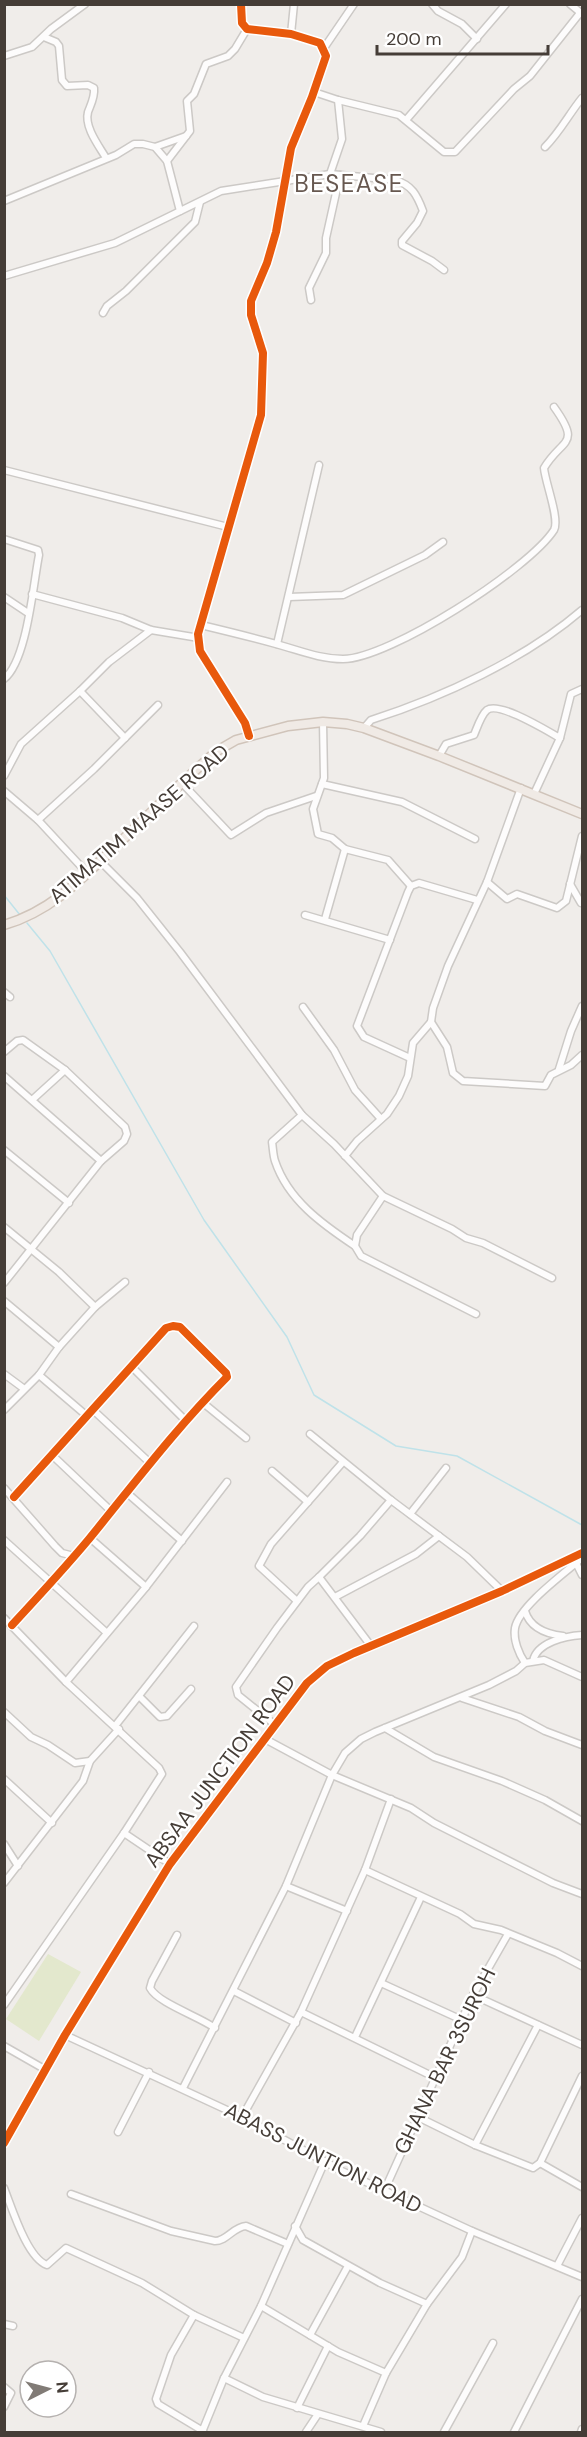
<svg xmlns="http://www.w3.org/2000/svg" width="587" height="2437" font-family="'DM Sans',sans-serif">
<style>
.pitch{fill:#e3e8cd}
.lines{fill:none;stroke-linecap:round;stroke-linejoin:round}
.stream{stroke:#bfe2e9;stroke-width:1.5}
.minor-casing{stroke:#ccc9c6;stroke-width:9}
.major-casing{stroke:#d0c4ba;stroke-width:11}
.minor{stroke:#fdfcfc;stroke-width:6}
.major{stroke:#f0eae5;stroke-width:8}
.cycleway-casing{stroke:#fff;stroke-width:11}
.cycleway{stroke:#e8590c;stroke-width:8}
.labels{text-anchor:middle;stroke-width:5;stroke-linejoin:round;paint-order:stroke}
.street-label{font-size:21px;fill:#453d37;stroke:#fff}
.quarter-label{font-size:24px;letter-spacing:1.5px;fill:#675850;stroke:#fff}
</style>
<rect width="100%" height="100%" fill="#f0edea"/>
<!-- pitch -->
<path class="pitch" d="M48,1954L81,1972L39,2041L6,2019Z"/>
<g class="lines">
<!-- stream -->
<g class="stream">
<path d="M4,895L20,915"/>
<path d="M27,923L50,951L204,1220L287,1337L314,1395L396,1446L457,1456L582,1525"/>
</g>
<defs>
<g id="minor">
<path d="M241,4L242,23L247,29L291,34L320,43L326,56L312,97L291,148L276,232L267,263L251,301V315L263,353L261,415L198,634L200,651L245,723L249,736"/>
<path d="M432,4L438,11L462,24L477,39"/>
<path d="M570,4L582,14"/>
<path d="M291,34L294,4"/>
<path d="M44,37L56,42L59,46L62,80L67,86L88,85L94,88C95,97 91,104 88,112C84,127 99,146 106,158"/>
<path d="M324,48L354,4"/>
<path d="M4,56L32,47L51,29L85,4"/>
<path d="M314,92L338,100L399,115L444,152H455L514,89L530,76L580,13"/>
<path d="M406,120L506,4"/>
<path d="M155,147L186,136"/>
<path d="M545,147C560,132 569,114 582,98"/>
<path d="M167,161L190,131L187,101L194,94L206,64L228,56L235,49L247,29"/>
<path d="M330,174L342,139L338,100"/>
<path d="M4,201L116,155L134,144H143L155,147L167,161L180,211"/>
<path d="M4,276L115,243L221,191L330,174L395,180C412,185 417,195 423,211L417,223L402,241V245L432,261L444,270"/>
<path d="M311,300L309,288L326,253V238L340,175"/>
<path d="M103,313L107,306L126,291L195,222L200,202"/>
<path d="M4,470L228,527"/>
<path d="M4,539L38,550L39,555C33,585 27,661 4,679"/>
<path d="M32,594L122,618L151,630L199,638"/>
<path d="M4,597L28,613"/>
<path d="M289,597L343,595L425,555L443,542"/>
<path d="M201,625C226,631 251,637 276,644C299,650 319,659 343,659C389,659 529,569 554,530C560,519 545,482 544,468C562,438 582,446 554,407"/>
<path d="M277,644L319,465"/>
<path d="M80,691L125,738"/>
<path d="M323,722L324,778L313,809L318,834L332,838L345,849L388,860L411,886"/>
<path d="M364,728L371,720C443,697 525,659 582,610"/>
<path d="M439,756L446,744L474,735C477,728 481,715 487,710C499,701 547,731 560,738"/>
<path d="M4,776L21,744L80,691L109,662L151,630"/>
<path d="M182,783L231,835L266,813L316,796"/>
<path d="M322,784L402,802L475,839"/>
<path d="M4,791L38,820L88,874"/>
<path d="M534,794L560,738L571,694L582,689"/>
<path d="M38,820L94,769L158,705"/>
<path d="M101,862L137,898L180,952L302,1115L334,1144L383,1196L452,1229L466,1238L483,1243L552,1278"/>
<path d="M487,882L507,899L517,894L557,908L566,901L582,836"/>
<path d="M570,884L581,903"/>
<path d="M305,915L390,940"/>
<path d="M325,919L345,849"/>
<path d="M4,992L10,997"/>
<path d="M303,1007L334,1050L355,1090L381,1119"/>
<path d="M431,1022L447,1047L453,1073L463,1081L545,1086L551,1075L571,1065L582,1055"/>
<path d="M4,1052L17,1041L23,1040L65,1070L32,1100"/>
<path d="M410,1058L364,1037L357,1026L408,892L411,886L419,883L477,900"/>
<path d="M559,1069L571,1031L582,1006"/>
<path d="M4,1076L101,1161L124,1141L127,1134L125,1127L65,1070"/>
<path d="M302,1115L272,1142C273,1148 273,1155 275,1161C288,1200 322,1224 355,1246"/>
<path d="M4,1150L69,1203"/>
<path d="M345,1156L357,1141L387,1114L399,1096L408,1076L413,1043L431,1022L433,1008L448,966L487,882L521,788"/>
<path d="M383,1196L357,1235L355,1246L361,1256L476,1314"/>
<path d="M4,1227L59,1272L95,1307"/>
<path d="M4,1283L101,1161"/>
<path d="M4,1301L59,1347"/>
<path d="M131,1366L186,1421"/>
<path d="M4,1374L23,1388"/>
<path d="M39,1375L87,1416"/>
<path d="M202,1402L246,1438"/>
<path d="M92,1409L149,1462"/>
<path d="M4,1410L39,1375L59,1347L95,1307L125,1282"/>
<path d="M310,1434L391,1500L467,1557L502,1591"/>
<path d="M52,1455L111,1511"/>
<path d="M272,1471L308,1502"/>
<path d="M4,1488L55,1546L62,1553L74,1556"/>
<path d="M126,1492L182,1541"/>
<path d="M410,1514L446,1468"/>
<path d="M90,1538L146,1587"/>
<path d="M4,1540L107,1633"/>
<path d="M576,1563L582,1575"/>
<path d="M319,1577L360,1536L391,1500"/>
<path d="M335,1597L416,1554L439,1536"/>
<path d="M297,1601L259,1566L271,1544L343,1462"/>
<path d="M525,1611C530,1628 546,1634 563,1636"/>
<path d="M4,1618L66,1682L159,1768L162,1774L124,1833L4,2005"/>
<path d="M12,1625C38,1597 64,1569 89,1539C134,1484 176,1428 227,1377L226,1373L180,1327L173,1326L166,1328L14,1497"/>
<path d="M533,1661C537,1642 566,1636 582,1635"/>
<path d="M525,1663C519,1654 513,1640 515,1628C519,1606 565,1573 582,1558"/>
<path d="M66,1682L146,1587L227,1482"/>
<path d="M139,1696L160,1717L167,1716L191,1689"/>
<path d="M462,1698L519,1717L545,1731L582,1745"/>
<path d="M4,1712L31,1737L48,1745L75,1763L90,1761"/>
<path d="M274,1724L238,1695L236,1687L277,1628L308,1587L319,1577L371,1646"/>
<path d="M115,1726L194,1626"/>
<path d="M385,1728L434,1757L502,1781L545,1800L582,1821"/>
<path d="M265,1739L332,1775L411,1808L434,1823L553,1883L582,1894"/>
<path d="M4,1779L52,1823"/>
<path d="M124,1833L170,1864"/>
<path d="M4,1844L18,1866"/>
<path d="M365,1870L460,1914L474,1924L501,1930L557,1953L582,1966"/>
<path d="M4,1883L83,1781L90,1761L119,1729"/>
<path d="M286,1886L347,1911"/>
<path d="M177,1935L152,1981L150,1988C158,2003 198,2016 215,2028"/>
<path d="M381,1983L462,2020"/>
<path d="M234,1991L296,2023"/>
<path d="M473,1995L582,2045"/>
<path d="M301,2012L436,2078"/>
<path d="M65,2035L242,2117L342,2171L472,2231L582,2277"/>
<path d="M355,2037L421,1897"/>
<path d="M4,2046L46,2070"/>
<path d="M183,2088L286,1886L332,1775L345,1753L361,1739L375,1732L489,1685L516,1671L525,1663L544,1660L582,1677"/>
<path d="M242,2117L301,2012L365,1870L391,1799"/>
<path d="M418,2117L475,2145L533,2168L540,2163L582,2076"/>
<path d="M118,2132L149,2072"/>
<path d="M4,2143L65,2035L170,1864L307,1683L327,1666L354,1653L502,1591L582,1553"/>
<path d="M475,2145L538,2025"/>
<path d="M540,2163L582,2187"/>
<path d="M4,2188C12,2208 27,2258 47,2265L66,2248L142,2283L194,2315L244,2338"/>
<path d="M385,2189L473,1995L508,1934"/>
<path d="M71,2194L171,2231L215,2241C227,2241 233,2227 246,2226L288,2244"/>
<path d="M295,2226L303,2240L380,2283L427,2304L462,2257L472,2231"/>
<path d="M557,2266L582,2218"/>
<path d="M261,2306L338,2352L386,2373L363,2426"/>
<path d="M194,2315L171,2355L156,2399L158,2404L203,2431"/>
<path d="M4,2324L13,2326"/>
<path d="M310,2335L348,2266"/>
<path d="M386,2373L427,2304"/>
<path d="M224,2378L263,2397L381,2432"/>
<path d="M4,2387L11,2393L4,2407"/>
<path d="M297,2408L328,2346"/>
<path d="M202,2432L224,2378L261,2306L325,2161"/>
<path d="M306,2432L318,2414"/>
<path d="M444,2432L493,2343"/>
<path d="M514,2432L582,2299"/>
<path d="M581,2432L582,2429"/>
</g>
<path id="major" d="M4,925C50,912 83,878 116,846C150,814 182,781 217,751L236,740L288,726L323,722L347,724L364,728L439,756L582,814"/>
</defs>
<!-- minor casing -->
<use href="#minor" class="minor-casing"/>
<!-- major casing -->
<use href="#major" class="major-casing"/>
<!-- minor -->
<use href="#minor" class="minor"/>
<!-- major -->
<use href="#major" class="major"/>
<defs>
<g id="cycleway">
<path d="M241,4L242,23L247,29L291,34L320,43L326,56L312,97L291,148L276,232L267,263L251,301V315L263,353L261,415L198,634L200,651L245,723L249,736"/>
<path d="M12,1625C38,1597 64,1569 89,1539C134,1484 176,1428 227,1377L226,1373L180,1327L173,1326L166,1328L14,1497"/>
<path d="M4,2143L65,2035L170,1864L307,1683L327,1666L354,1653L502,1591L582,1553"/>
</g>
</defs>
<!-- cycleway casing -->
<use href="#cycleway" class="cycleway-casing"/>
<!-- cycleway -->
<use href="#cycleway" class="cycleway"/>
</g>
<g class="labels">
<!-- street labels -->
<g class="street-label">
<text transform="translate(139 824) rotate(-41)" y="7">ATIMATIM MAASE ROAD</text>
<text transform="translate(220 1771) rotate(-53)" y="7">ABSAA JUNCTION ROAD</text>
<text transform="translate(445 2061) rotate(-64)" y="7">GHANA BAR 3SUROH</text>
<text transform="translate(323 2158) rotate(27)" y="7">ABASS JUNTION ROAD</text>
</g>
<!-- quarter labels -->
<g class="quarter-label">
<text x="349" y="192">BESEASE</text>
</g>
</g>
<!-- border -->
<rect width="587" height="2437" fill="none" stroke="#453d37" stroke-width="12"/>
<!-- north arrow -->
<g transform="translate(48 2389) rotate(84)"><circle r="28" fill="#ffffff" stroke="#b5b1af" stroke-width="1.5"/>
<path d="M0-4.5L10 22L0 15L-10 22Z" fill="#817b76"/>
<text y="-9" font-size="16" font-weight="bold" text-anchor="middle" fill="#453d37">N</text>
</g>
<!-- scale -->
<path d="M377 45v9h171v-9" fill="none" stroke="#453d37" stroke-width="3"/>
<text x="386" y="45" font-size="18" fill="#453d37" stroke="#ffffff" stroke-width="4.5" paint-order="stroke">200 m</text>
</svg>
